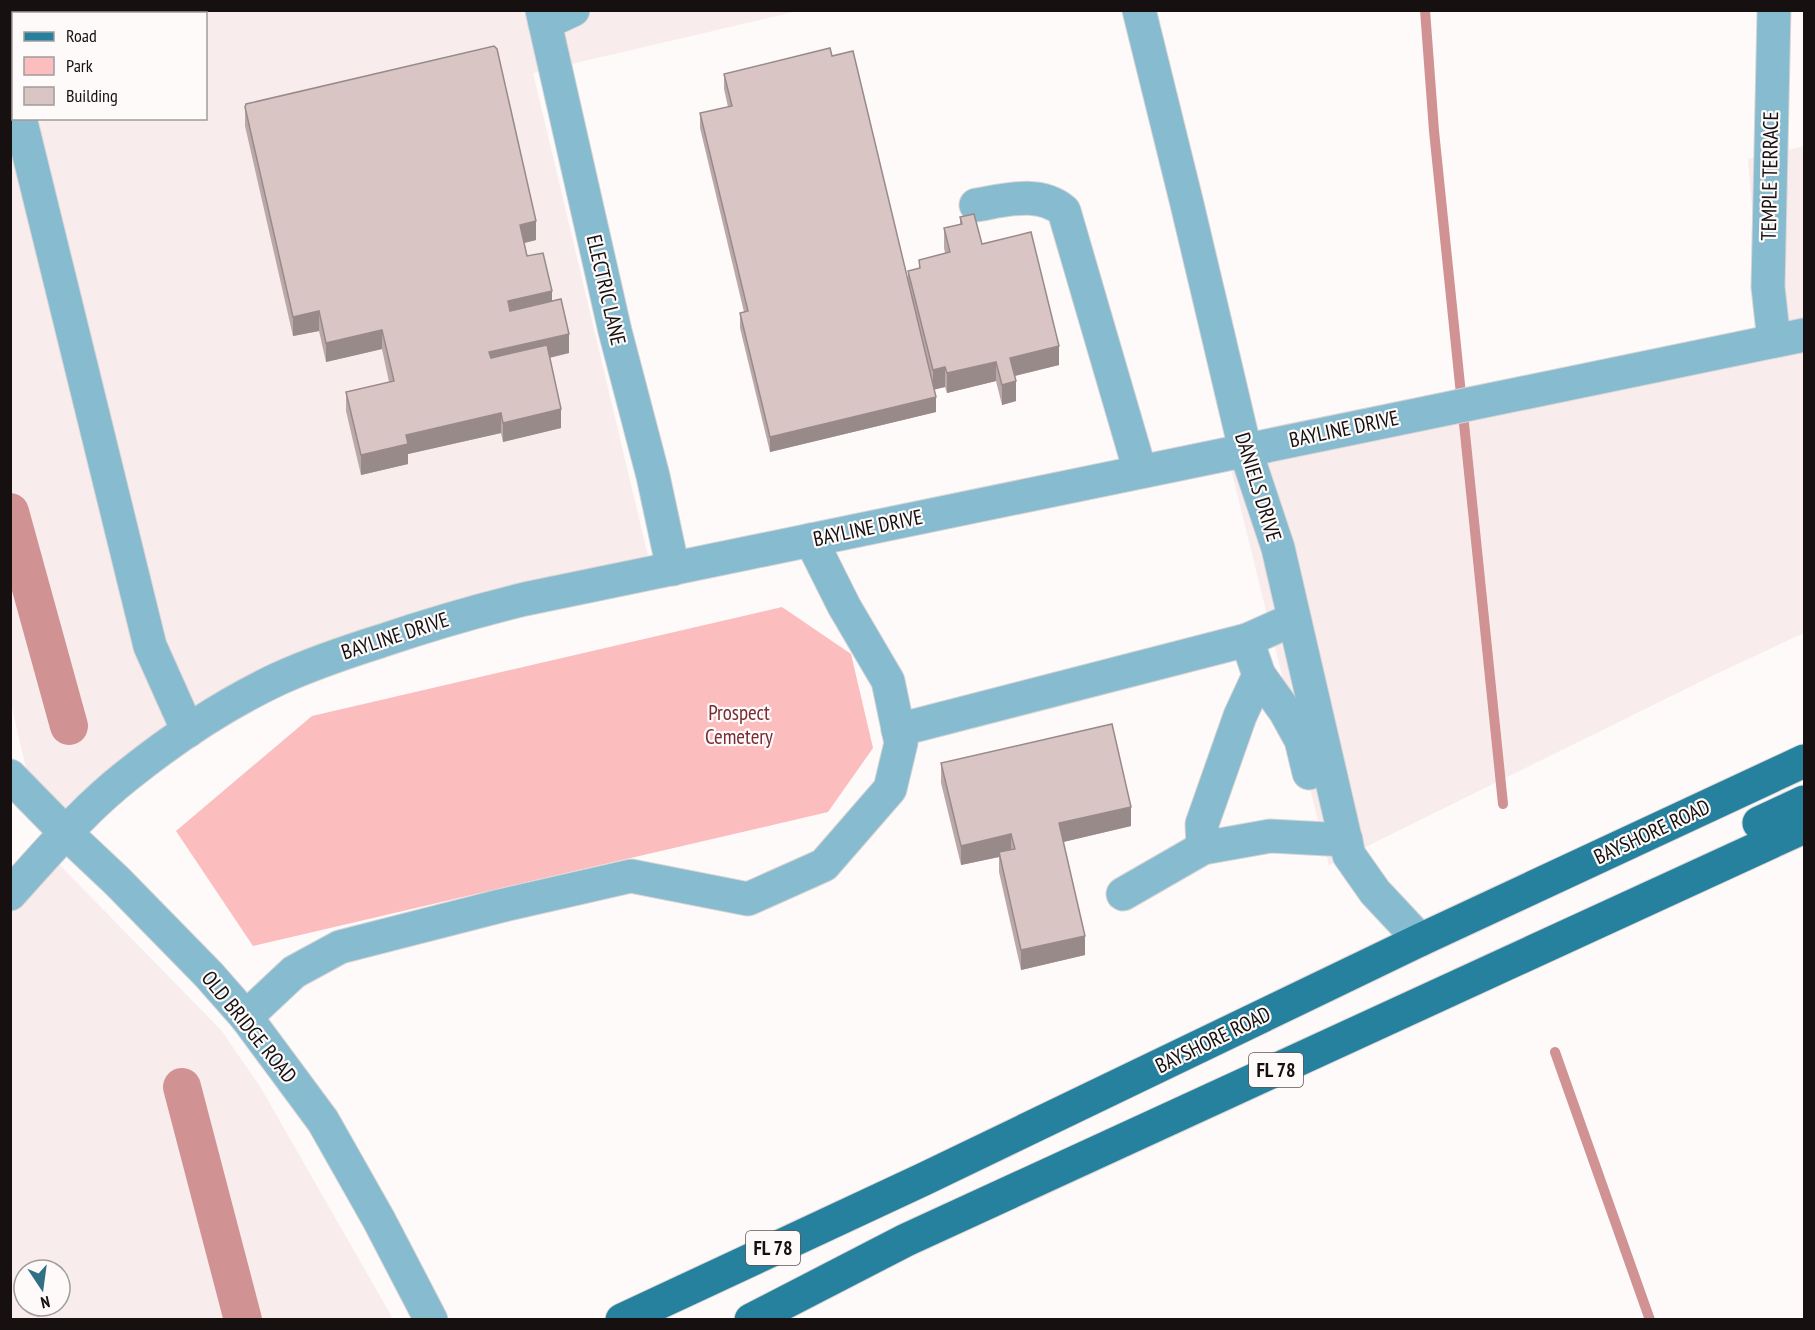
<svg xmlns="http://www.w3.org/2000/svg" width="1815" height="1330" font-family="'PT Sans Narrow',sans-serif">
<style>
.built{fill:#f8ecec;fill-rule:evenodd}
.green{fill:#fbbdbe}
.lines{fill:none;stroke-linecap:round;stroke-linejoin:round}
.stream{stroke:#d09293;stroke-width:10}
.canal{stroke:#d09293;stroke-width:38}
.minor-casing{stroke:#d9d5d5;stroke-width:35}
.major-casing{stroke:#d9d5d5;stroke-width:35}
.minor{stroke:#87bbcf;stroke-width:33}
.major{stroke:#25819d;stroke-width:33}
.wall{fill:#bba9a9}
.shaded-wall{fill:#998a8a}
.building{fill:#dac5c5;stroke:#998a8a;stroke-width:1.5}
.labels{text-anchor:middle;stroke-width:4.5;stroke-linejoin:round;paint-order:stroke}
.shield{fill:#fefafa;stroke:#5c5656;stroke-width:1.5}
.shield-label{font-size:20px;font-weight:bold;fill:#161010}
.street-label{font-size:21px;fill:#161010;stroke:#fefafa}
.park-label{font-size:21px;fill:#782c33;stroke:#fefafa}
</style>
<rect width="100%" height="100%" fill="#fefafa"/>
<!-- built -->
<g class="built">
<path d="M10,11H798L533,73L652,573L254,693L46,851L221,1030L261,1088L392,1317L387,1319H11V886L45,851L10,699ZM14,14H206V118H14ZM24,1270H60V1306H24Z"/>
<path d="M1804,146V633L1716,674L1329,865L1229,461L1763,347L1748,159Z"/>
</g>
<!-- green -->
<path class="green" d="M782,607L851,654L873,748L828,812L253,946L176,831L312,716Z"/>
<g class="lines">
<!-- stream -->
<g class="stream">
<path d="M1425,10L1434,131L1503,804"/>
<path d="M1555,1052L1650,1320"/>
</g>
<!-- canal -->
<g class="canal">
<path d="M10,512L69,726"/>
<path d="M182,1087L243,1320"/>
</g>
<defs>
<g id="minor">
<path d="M542,10L615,331L653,476L673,569"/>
<path d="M1139,10L1187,204L1245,449L1278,548L1349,855L1375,892L1420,940"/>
<path d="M545,23L573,10"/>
<path d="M10,79L14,91"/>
<path d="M20,118L150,646L188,731"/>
<path d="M976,205C1006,200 1040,190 1064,211L1140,471"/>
<path d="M1774,341L1768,287L1774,10"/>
<path d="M1259,675L1285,711L1301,740L1309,773"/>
<path d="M898,730L1247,640L1294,619"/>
<path d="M10,776L65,832L117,881L209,975L246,1017L323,1121L379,1220L431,1320"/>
<path d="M1203,848L1202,824L1240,716L1259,675L1247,640"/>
<path d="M10,894C48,852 84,809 129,774C174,738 225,704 278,679C311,664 346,652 381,641C428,625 476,611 525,599L1804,335"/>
<path d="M1123,894L1203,848L1270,836L1346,840"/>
<path d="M246,1017L294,972L340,947L500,906L631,876L748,899L824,865L890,789L901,743L888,681L844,606L811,540"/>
</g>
<g id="major">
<path d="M1759,823L1804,802"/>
<path d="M622,1320L924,1179L1420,940L1804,761"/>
<path d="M751,1320L906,1240L1804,827"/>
</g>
</defs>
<!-- minor casing -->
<use href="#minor" class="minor-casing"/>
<!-- major casing -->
<use href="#major" class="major-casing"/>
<!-- minor -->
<use href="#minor" class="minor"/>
<!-- major -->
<use href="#major" class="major"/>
</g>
<!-- wall -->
<g class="wall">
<path d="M44,10H196L182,14H44Z"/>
<path d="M832,56L908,282V271L919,268V260L945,253L944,248V228L960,224V217L982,244L1059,365L1015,376L1016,401L1002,405L996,381L947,393L945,387L934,389L936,412L770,452L740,328V313L744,312L700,128V113L728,107L724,89V74Z"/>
<path d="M245,107L536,240L524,243L527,256L552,301L569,353L550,358L561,428L503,442L501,433L408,454V464L361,475L346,411V392L389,382L382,349L326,362L319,331L293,336L245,126Z"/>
<path d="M941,763L1131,826L1063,842L1085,955L1021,970L999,872V857L961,865L941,783Z"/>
</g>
<!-- shaded-wall -->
<g class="shaded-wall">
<path d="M110,10H196L182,14H97Z"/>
<path d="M536,221V240L520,244V225Z"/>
<path d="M552,291V310L508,320V301Z"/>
<path d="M319,311V331L293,336V317Z"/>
<path d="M382,330V349L326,362V343Z"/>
<path d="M569,334V353L489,371V352Z"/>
<path d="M1059,346V365L1010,377V358Z"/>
<path d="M996,362V381L947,393V373Z"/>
<path d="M945,367V387L933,390V370Z"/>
<path d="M1016,381V401L1002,405V385Z"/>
<path d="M936,397V412L770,452V437Z"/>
<path d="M561,409V428L503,442V423Z"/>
<path d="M501,413V433L408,454V464L361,475V455L406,435Z"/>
<path d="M1131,807V826L1059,843V823Z"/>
<path d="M1011,834V854L999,852V857L961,865V846Z"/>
<path d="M1085,936V955L1021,970V950Z"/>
</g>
<!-- building -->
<g class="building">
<path d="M48,10H110L97,14H49Z"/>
<path d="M494,46L497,49L536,221L520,225L527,256L543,253L552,291L508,301L510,311L561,299L569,334L489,352L491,358L547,345L561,409L503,423L501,413L406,435L408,444L361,455L346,392L394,381L382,330L326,343L319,311L293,317L245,107L246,104Z"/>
<path d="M830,48L832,56L853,51L936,397L770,437L740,313L748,311L700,113L732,106L724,74Z"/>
<path d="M974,214L982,244L1031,232L1059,346L1010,358L1016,381L1002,385L996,362L947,373L945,367L933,370L908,271L920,268L919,260L950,252L944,228L962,224L960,217Z"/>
<path d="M1112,724L1131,807L1059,823L1085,936L1021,950L999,852L1015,849L1011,834L961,846L941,763Z"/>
</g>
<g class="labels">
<!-- shield labels -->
<g class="shield">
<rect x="1249" y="1053" width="54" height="34" rx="4.5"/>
<rect x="746" y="1231" width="54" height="34" rx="4.5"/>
</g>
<g class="shield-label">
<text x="1276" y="1077">FL 78</text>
<text x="773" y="1255">FL 78</text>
</g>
<!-- street labels -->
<g class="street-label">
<text transform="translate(1770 176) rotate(-89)" y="7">TEMPLE TERRACE</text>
<text transform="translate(606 290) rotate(77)" y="7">ELECTRIC LANE</text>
<text transform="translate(1344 429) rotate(-12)" y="7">BAYLINE DRIVE</text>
<text transform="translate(1258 487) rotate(73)" y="7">DANIELS DRIVE</text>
<text transform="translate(868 528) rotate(-12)" y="7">BAYLINE DRIVE</text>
<text transform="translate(395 636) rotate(-18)" y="7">BAYLINE DRIVE</text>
<text transform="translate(1652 832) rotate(-25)" y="7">BAYSHORE ROAD</text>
<text transform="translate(249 1027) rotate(51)" y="7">OLD BRIDGE ROAD</text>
<text transform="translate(1213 1040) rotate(-26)" y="7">BAYSHORE ROAD</text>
</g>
<!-- park labels -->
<g class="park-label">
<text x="739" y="720">Prospect<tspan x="739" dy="24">Cemetery</tspan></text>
</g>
</g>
<!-- border -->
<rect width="1815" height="1330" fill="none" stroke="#161010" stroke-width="24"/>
<!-- legend -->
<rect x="12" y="12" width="195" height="108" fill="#fefafa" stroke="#a19c9c" stroke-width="1.5"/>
<rect x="24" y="32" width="30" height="9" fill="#25819d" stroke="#a19c9c" stroke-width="1.5"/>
<text x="66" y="42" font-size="18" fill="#161010">Road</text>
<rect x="24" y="57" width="30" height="18" fill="#fbbdbe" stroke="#a19c9c" stroke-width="1.5"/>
<text x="66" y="72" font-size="18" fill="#161010">Park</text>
<rect x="24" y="87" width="30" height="18" fill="#dac5c5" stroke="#a19c9c" stroke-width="1.5"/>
<text x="66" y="102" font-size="18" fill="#161010">Building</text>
<!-- north arrow -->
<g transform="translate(42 1288) rotate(167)"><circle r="28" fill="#fefafa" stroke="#a19c9c" stroke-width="1.5"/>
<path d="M0-4.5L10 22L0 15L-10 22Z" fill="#316f84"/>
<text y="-9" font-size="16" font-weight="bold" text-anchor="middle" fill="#161010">N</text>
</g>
</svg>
